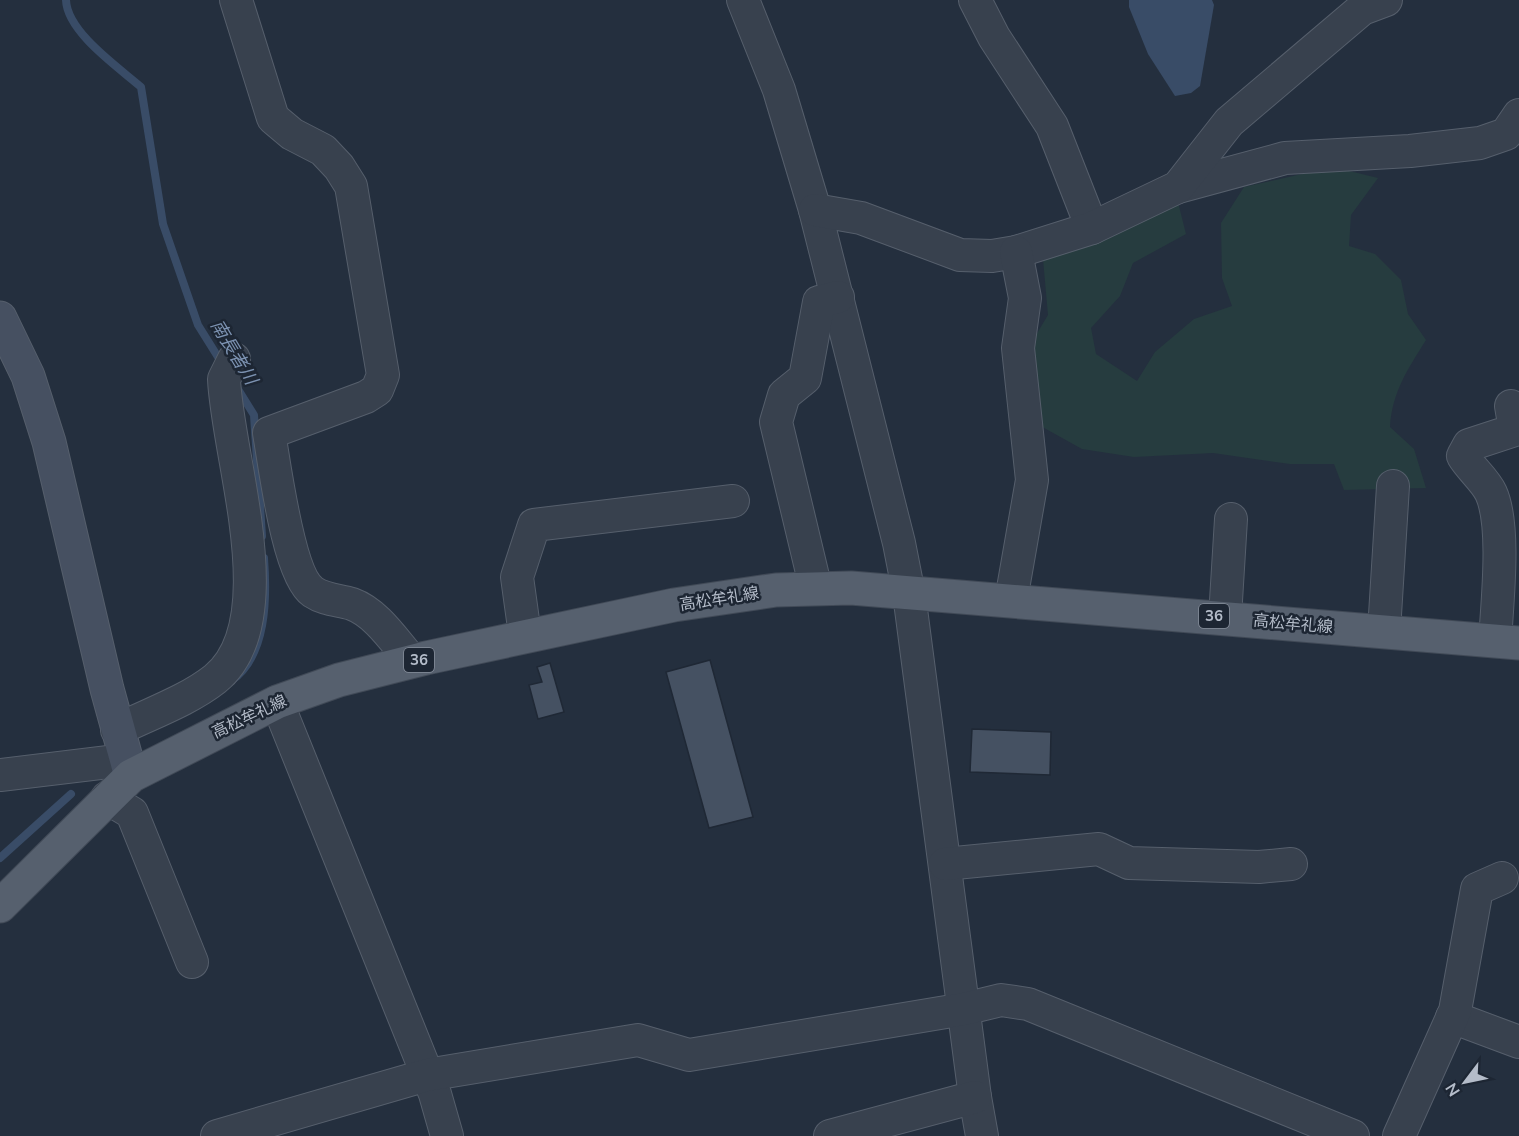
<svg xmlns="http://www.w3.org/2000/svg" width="1519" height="1136" font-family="'Nunito Sans','Noto Sans JP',sans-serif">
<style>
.green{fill:#263c3f}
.water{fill:#394c67}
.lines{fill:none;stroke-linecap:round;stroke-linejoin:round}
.stream{stroke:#394c67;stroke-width:8}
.building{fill:#455162;stroke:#1f2835;stroke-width:1.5}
.street-casing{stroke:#565f6c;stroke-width:34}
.secondary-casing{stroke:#565f6c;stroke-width:35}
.primary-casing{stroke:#414a57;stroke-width:35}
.street{stroke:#38414e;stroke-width:32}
.secondary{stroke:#465061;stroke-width:33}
.primary{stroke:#56606e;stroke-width:33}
.labels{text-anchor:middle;stroke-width:5;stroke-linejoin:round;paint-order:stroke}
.shield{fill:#1d2633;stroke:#878f9c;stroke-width:1.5}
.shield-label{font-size:15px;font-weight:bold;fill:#b4bcc9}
.street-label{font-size:16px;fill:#b4bcc9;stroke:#1d2633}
.water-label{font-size:18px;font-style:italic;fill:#7c92b1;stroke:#1d2633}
</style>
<rect width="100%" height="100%" fill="#242f3e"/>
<!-- green -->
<path class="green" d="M1333,167L1378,178L1351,215L1349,246L1375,254L1401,280L1408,314L1426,340C1408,369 1392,392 1390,427L1414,449L1426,488L1344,490L1334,464H1290L1213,453L1134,457L1082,449L1037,424L1027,350L1048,315L1043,259L1177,198L1186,234L1133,263L1120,296L1091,328L1096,354L1137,381L1155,352L1194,319L1232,306L1222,278L1221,223L1244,187Z"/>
<!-- water -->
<path class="water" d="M1129,0H1212L1214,5L1200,86L1191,93L1175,96L1148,54L1129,7Z"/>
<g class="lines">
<!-- stream -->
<g class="stream">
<path d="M66,0C67,32 118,67 141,87L163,224L198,325L223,365"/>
<path d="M236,386L254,415L262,536"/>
<path d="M231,681C267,656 267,598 264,558"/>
<path d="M0,858L71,794"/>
</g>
</g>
<!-- building -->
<g class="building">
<path d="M710,660L753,817L709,828L666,672Z"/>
<path d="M550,663L564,712L538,719L529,685L542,682L537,667Z"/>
<path d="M972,729L1051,732L1050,775L970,772Z"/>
</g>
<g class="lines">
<defs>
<g id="street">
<path d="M236,0L273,118L292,134L323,150L339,167L351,186L383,375L377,390L366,397L269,433C275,466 288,575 313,592C325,600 339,600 352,604C377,613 395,642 412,661"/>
<path d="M743,0L779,90L815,210L899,543L909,594L975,1097L982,1136"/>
<path d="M975,0L994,37L1052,126L1092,228"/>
<path d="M1178,187L1285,158L1410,151L1480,143L1506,134L1519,115"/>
<path d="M815,210L861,218L960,255L992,256L1016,252L1092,228L1178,187L1229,122L1362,9L1386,0"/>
<path d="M816,589L776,422L784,395L805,378L819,302L838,297"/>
<path d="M1011,600L1032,480L1018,348L1025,298L1016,252"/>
<path d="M1225,617L1231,519"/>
<path d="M1384,631L1393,486"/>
<path d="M525,635L517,577L534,525L733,501"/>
<path d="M1495,641C1497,604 1506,526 1491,493C1485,480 1470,468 1463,456L1469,445L1515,430L1511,406"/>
<path d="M277,702L435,1094L447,1136"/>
<path d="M117,730C149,714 187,701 215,679C286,622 227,457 224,379L234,359"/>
<path d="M0,775L125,760"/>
<path d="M107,798L132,813L192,962"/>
<path d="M945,864L1099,849L1129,863L1259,867L1291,864"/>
<path d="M1452,1017L1519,1042"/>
<path d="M217,1136L427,1075L638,1040L689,1055L964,1009L1001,1000L1028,1004L1353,1136"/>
<path d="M830,1136L975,1097"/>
<path d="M1399,1136L1455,1011L1477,889L1502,878"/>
</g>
<path id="secondary" d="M0,318L28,376L49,442L107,689L131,776"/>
<path id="primary" d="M0,906L131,776L277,702L339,680L426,658L674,605L776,590L851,588L1519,643"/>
</defs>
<!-- street casing -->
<use href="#street" class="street-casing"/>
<!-- secondary casing -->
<use href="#secondary" class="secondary-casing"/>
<!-- primary casing -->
<use href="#primary" class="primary-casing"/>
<!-- street -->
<use href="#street" class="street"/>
<!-- secondary -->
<use href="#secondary" class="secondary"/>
<!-- primary -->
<use href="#primary" class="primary"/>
</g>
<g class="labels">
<!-- shield labels -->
<g class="shield">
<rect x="1199" y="604" width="30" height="24" rx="4.5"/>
<rect x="404" y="648" width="30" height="24" rx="4.5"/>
</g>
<g class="shield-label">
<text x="1214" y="621">36</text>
<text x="419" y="665">36</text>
</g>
<!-- street labels -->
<g class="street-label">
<text transform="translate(719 598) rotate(-9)" y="6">高松牟礼線</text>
<text transform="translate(1293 623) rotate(5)" y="6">高松牟礼線</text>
<text transform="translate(249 716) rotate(-25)" y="6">高松牟礼線</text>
</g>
<!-- water labels -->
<g class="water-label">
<text transform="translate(234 352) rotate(59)" y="6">南長者川</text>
</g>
</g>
<!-- north arrow -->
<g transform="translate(1465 1082) rotate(238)" stroke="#1d2633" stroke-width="4.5" paint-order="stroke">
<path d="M0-4.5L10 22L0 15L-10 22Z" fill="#b4bcc9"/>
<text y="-9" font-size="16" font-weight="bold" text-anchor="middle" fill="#b4bcc9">N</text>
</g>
</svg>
